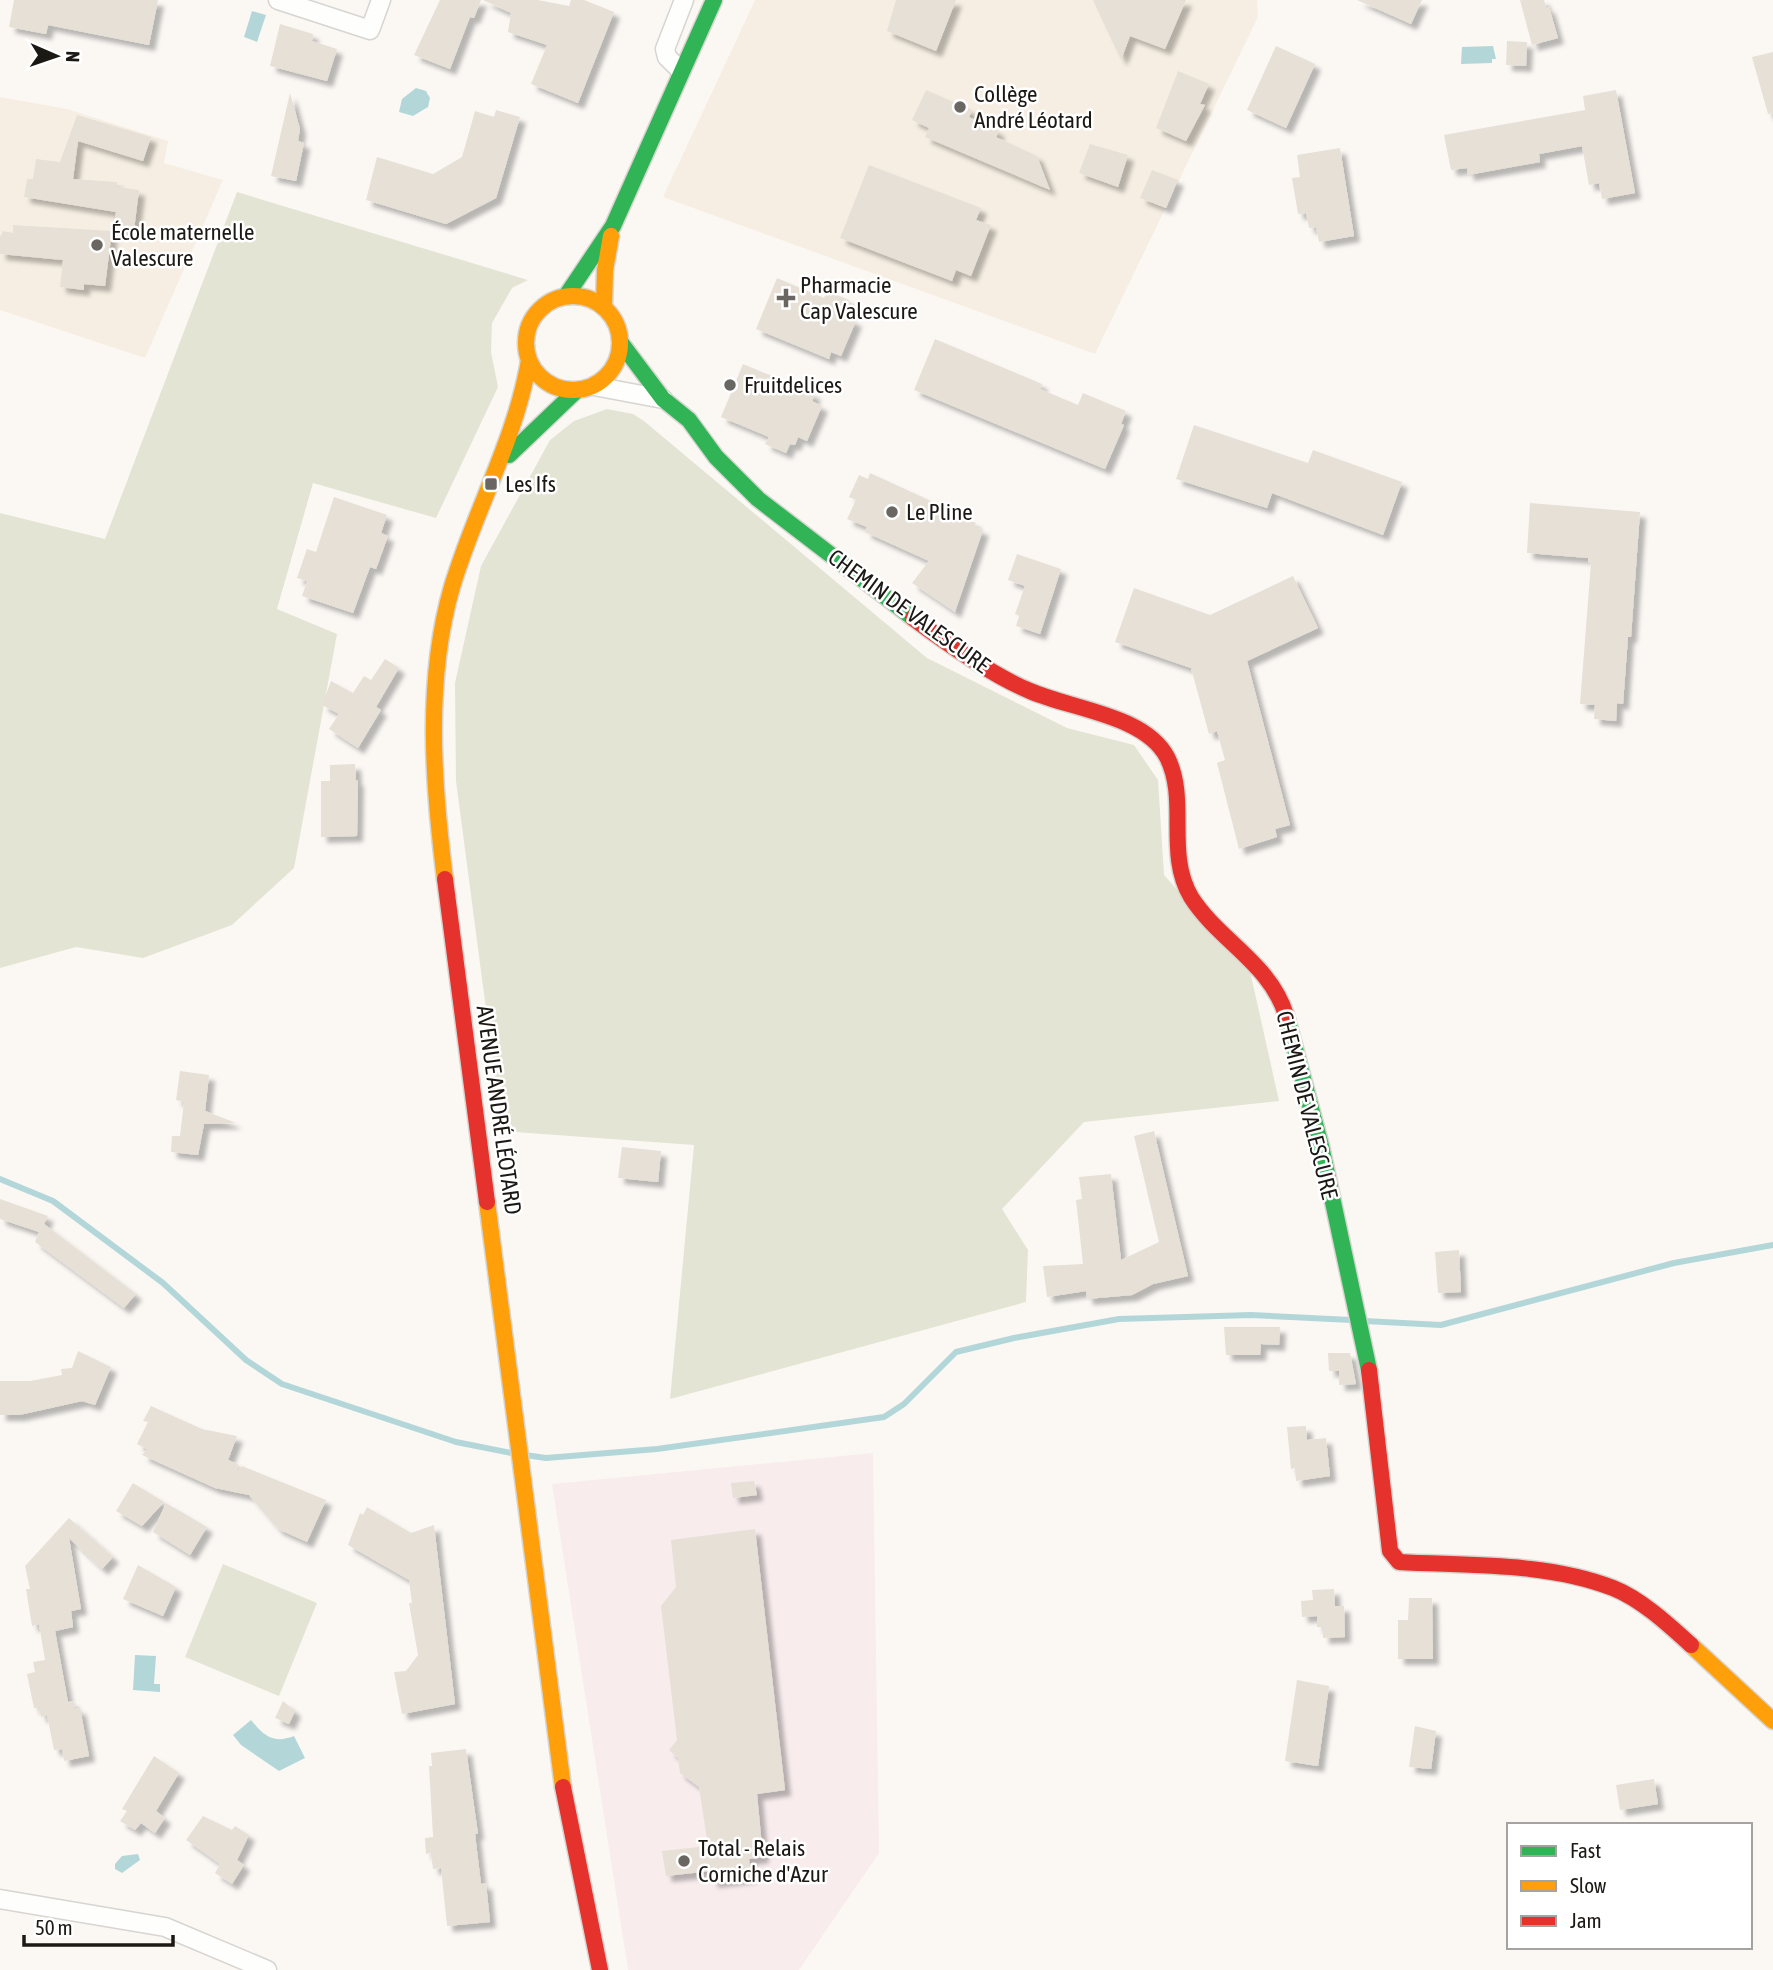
<svg xmlns="http://www.w3.org/2000/svg" width="1773" height="1970" font-family="'Asap Condensed',sans-serif">
<style>
.commercial{fill:#f8eced}
.built{fill:#f6eee2}
.green{fill:#e4e4d4}
.water{fill:#b3d7d9}
.lines{fill:none;stroke-linecap:round;stroke-linejoin:round}
.stream{stroke:#b3d7d9;stroke-width:6}
.building{fill:#e6e0d7;filter:url(#shadow)}
.street-casing{stroke:#d7d5d1;stroke-width:21}
.fast-casing{stroke:#d7d5d1;stroke-width:19}
.slow-casing{stroke:#d7d5d1;stroke-width:19}
.jam-casing{stroke:#d7d5d1;stroke-width:19}
.street{stroke:#fefefd;stroke-width:18}
.fast{stroke:#30b455;stroke-width:16}
.slow{stroke:#ff9f0a;stroke-width:16}
.jam{stroke:#e5322d;stroke-width:16}
.poi-dot{fill:#6a6763;stroke:#fff;stroke-width:2.5}
.labels{text-anchor:middle;stroke-width:5;stroke-linejoin:round;paint-order:stroke}
.poi-label{font-size:23px;fill:#1c1915;stroke:#fff;text-anchor:start}
.street-label{font-size:23px;fill:#1c1915;stroke:#fff}
</style>
<defs>
<filter id="shadow"><feDropShadow dx="6" dy="6" stdDeviation="2" flood-color="#0004"/></filter>
</defs>
<rect width="100%" height="100%" fill="#fbf8f4"/>
<!-- commercial -->
<path class="commercial" d="M873,1453L879,1853L799,1970H628L552,1484Z"/>
<!-- built -->
<g class="built">
<path d="M755,0H1257L1258,17L1095,354L663,197Z"/>
<path d="M0,97L67,109L168,141L164,163L223,180L145,358L0,310Z"/>
</g>
<!-- green -->
<g class="green">
<path d="M237,192L528,280L512,288L492,323L491,352L498,387L436,518L313,483L277,609L337,634L294,868L232,925L143,958L76,947L0,968V513L105,539Z"/>
<path d="M607,409L633,414L644,421L927,658L1067,728L1134,745L1158,780L1164,875L1250,971L1279,1101L1084,1122L1002,1209L1028,1250L1026,1302L670,1399L694,1145L502,1131L456,781L455,683L481,566L550,440L574,421Z"/>
<path d="M223,1564L317,1603L279,1696L185,1657Z"/>
</g>
<!-- water -->
<g class="water">
<path d="M252,11L266,15L257,42L244,37Z"/>
<path d="M1493,46L1496,59H1492V63L1461,64L1462,47Z"/>
<path d="M416,88L426,91L430,98L428,107L413,116L399,112L402,99Z"/>
<path d="M135,1655L156,1656L154,1684H160V1692L133,1690Z"/>
<path d="M251,1720C264,1736 273,1744 294,1736L305,1758L279,1771L241,1745L233,1735Z"/>
<path d="M138,1854L140,1860L122,1873L115,1869V1864L122,1856Z"/>
</g>
<g class="lines">
<!-- stream -->
<g class="stream">
<path d="M0,1179L53,1201L163,1283L246,1360L282,1384L456,1442L511,1453"/>
<path d="M1365,1321L1441,1325L1674,1263L1773,1245"/>
<path d="M525,1455L546,1458L657,1449L884,1417L904,1404L956,1352L1014,1338L1119,1319L1251,1315L1351,1320"/>
</g>
</g>
<!-- building -->
<g class="building">
<path d="M14,0H158L149,45L48,25L46,34L9,27Z"/>
<path d="M440,0H481L474,18L470,17L450,69L414,55Z"/>
<path d="M483,0H538L569,6L571,0H584L614,12L578,103L531,84L547,45L508,32L511,13Z"/>
<path d="M896,0H956L936,51L887,31Z"/>
<path d="M1093,0H1186L1165,49L1130,36L1121,60Z"/>
<path d="M1357,0H1422L1411,24Z"/>
<path d="M1520,0H1544L1546,8L1549,7L1558,38L1532,45Z"/>
<path d="M280,24L313,34L312,41L337,49L327,81L270,66Z"/>
<path d="M1507,41L1527,42L1526,66L1506,65Z"/>
<path d="M1276,46L1315,64L1286,128L1247,110Z"/>
<path d="M1773,52V113L1768,114L1752,57Z"/>
<path d="M1178,71L1209,84L1200,104L1205,105L1186,141L1156,128Z"/>
<path d="M926,90L972,110L969,117L999,131L996,137L1037,156L1050,190L925,137L929,128L912,120Z"/>
<path d="M1616,90L1635,193L1602,199L1599,183L1589,185L1582,146L1539,154L1540,162L1468,175L1467,168L1451,170L1444,135L1585,110L1583,96Z"/>
<path d="M290,93L300,129L298,141L304,143L296,181L271,176Z"/>
<path d="M496,110L520,117L496,198L446,224L366,200L377,157L433,174L462,157L475,111L494,117Z"/>
<path d="M77,115L151,137L143,161L78,141L73,179L117,182V187L139,190L134,230L114,227L116,212L24,197L27,179H33L36,159L60,162Z"/>
<path d="M1090,144L1128,155L1118,187L1079,173Z"/>
<path d="M1340,148L1354,236L1319,242L1316,227L1309,228L1306,213L1298,214L1292,178L1300,177L1297,155Z"/>
<path d="M869,165L981,208L976,220L991,225L971,276L956,270L952,281L840,238Z"/>
<path d="M1152,170L1178,180L1166,208L1140,198Z"/>
<path d="M13,225L112,231L105,286L84,284V290L60,287L63,260L0,254V237L3,231L13,233Z"/>
<path d="M777,278L824,298L827,291L849,300L847,317L856,321L841,356L831,352L829,359L756,329Z"/>
<path d="M935,339L1042,384L1040,389L1078,405L1083,393L1126,411L1121,424L1124,425L1105,469L914,390Z"/>
<path d="M743,364L815,394L812,401L822,406L807,441L798,437L795,445L790,444L786,453L765,444L769,437L721,417Z"/>
<path d="M1194,425L1308,463L1313,450L1402,482L1383,535L1272,493L1267,508L1176,479Z"/>
<path d="M870,473L929,500L937,506L935,509L976,523L974,527L983,530L955,612L912,583L929,561L865,532L867,527L847,519L856,500L849,497L859,475L868,479Z"/>
<path d="M334,497L387,515L381,533L388,536L376,569L370,567L353,613L302,596L307,581L297,578L307,549L316,552Z"/>
<path d="M1530,503L1640,512L1631,637H1628L1623,704L1617,703L1616,721L1594,719L1595,705L1580,704L1591,563H1588V558L1527,553Z"/>
<path d="M1017,554L1061,569L1040,634L1016,626L1019,616L1015,614L1025,586L1008,580Z"/>
<path d="M1293,576L1318,628L1247,661L1290,825L1275,829L1277,837L1239,849L1217,763L1225,760L1217,731L1209,734L1191,668L1115,642L1134,588L1210,615Z"/>
<path d="M385,659L399,668L376,707L381,710L358,748L329,729L339,714L322,705L331,681L353,693L364,676L371,680Z"/>
<path d="M355,764L356,781L358,780L357,836L321,837V781H330V765Z"/>
<path d="M180,1071L209,1075L205,1111L236,1123L204,1124L198,1155L171,1152L172,1136H180L184,1102L176,1100Z"/>
<path d="M1154,1131L1188,1276L1153,1284L1132,1295L1087,1299L1086,1291L1047,1297L1043,1266L1083,1264L1076,1200L1082,1199L1079,1177L1111,1174L1121,1260L1159,1242L1134,1136Z"/>
<path d="M622,1147L661,1151L658,1182L618,1178Z"/>
<path d="M0,1199L48,1216L44,1224L136,1294L124,1308L35,1242L39,1232L0,1219Z"/>
<path d="M1459,1250L1461,1292L1438,1293L1435,1252Z"/>
<path d="M1224,1327H1280L1279,1345L1261,1344L1260,1355H1226Z"/>
<path d="M78,1351L111,1367L95,1405L82,1401L19,1415H0V1381H30L62,1375L61,1369L72,1368Z"/>
<path d="M1328,1353H1350L1356,1384L1339,1385V1371H1329Z"/>
<path d="M151,1406L202,1429L237,1436L228,1460L238,1464L237,1471L242,1466L326,1500L307,1542L278,1529L249,1495L215,1488L142,1455L147,1449L137,1444L148,1422L143,1421Z"/>
<path d="M1306,1426L1307,1440L1326,1438L1330,1476L1296,1481L1295,1468L1291,1469L1287,1427Z"/>
<path d="M754,1481L757,1495L733,1498L731,1483Z"/>
<path d="M133,1483L164,1502L142,1526L116,1511Z"/>
<path d="M166,1503L207,1527L190,1555L153,1532Z"/>
<path d="M367,1507L411,1533L434,1525L455,1704L402,1714L394,1672L406,1671L418,1655L409,1603H412L409,1580L348,1545L360,1513L363,1515Z"/>
<path d="M69,1518L113,1557L102,1569L69,1538L81,1609L71,1611L73,1627L55,1631L68,1702L73,1701L75,1709L80,1708L89,1756L64,1761L62,1749L54,1750L47,1715L41,1717L39,1708H34L27,1674L35,1672L33,1662L45,1660L39,1624L32,1626L26,1589H30L25,1566Z"/>
<path d="M755,1529L785,1790L757,1794L763,1857L749,1859L751,1877L712,1882L711,1871L666,1876L662,1851L708,1846L699,1787L680,1773L678,1758L669,1750L677,1740L661,1606L676,1587L671,1540Z"/>
<path d="M138,1565L176,1587L163,1616L123,1599Z"/>
<path d="M1334,1589L1335,1606H1344L1345,1637L1323,1638V1627H1317V1616L1302,1617L1301,1601L1313,1600L1312,1590Z"/>
<path d="M1409,1598H1432L1433,1659H1398V1620H1408Z"/>
<path d="M1297,1680L1329,1686L1318,1766L1285,1761Z"/>
<path d="M283,1701L295,1711L289,1724L275,1718Z"/>
<path d="M1415,1726L1436,1731L1431,1769L1409,1767Z"/>
<path d="M466,1749L478,1834H475L481,1884L486,1883L490,1922L447,1926L441,1868L433,1869L431,1853L426,1854L425,1838L433,1837L429,1766H432L431,1753Z"/>
<path d="M154,1756L179,1773L156,1811L165,1818L155,1833L141,1823L135,1830L120,1821L127,1811L122,1809Z"/>
<path d="M1654,1779L1658,1804L1620,1810L1616,1785Z"/>
<path d="M203,1816L232,1830L235,1826L249,1835L237,1860L244,1865L232,1884L215,1873L220,1864L186,1840Z"/>
</g>
<g class="lines">
<defs>
<g id="street">
<path d="M278,0L370,30L381,0"/>
<path d="M681,71L667,57L665,49L684,0"/>
<path d="M594,386L663,399"/>
<path d="M0,1899L165,1927L267,1970"/>
</g>
<g id="fast">
<path d="M566,296L613,226L714,0"/>
<path d="M621,343L663,399L689,420L716,457L758,499L913,618"/>
<path d="M509,455L576,391"/>
<path d="M1286,1015L1321,1146L1369,1370"/>
</g>
<g id="slow">
<circle cx="573" cy="343" r="47"/>
<path d="M604,307L605,270L611,236"/>
<path d="M445,879C433,784 425,680 452,587C475,510 515,441 529,361"/>
<path d="M487,1202L563,1787"/>
<path d="M1691,1645L1773,1721"/>
</g>
<g id="jam">
<path d="M913,618C945,642 994,676 1030,691C1071,709 1145,715 1167,757C1189,800 1165,853 1191,897C1219,941 1270,963 1286,1015"/>
<path d="M445,879L487,1202"/>
<path d="M1369,1370L1390,1551L1399,1562C1469,1566 1546,1562 1613,1588C1641,1599 1669,1625 1691,1645"/>
<path d="M563,1787L600,1970"/>
</g>
</defs>
<!-- street casing -->
<use href="#street" class="street-casing"/>
<!-- fast casing -->
<use href="#fast" class="fast-casing"/>
<!-- slow casing -->
<use href="#slow" class="slow-casing"/>
<!-- jam casing -->
<use href="#jam" class="jam-casing"/>
<!-- street -->
<use href="#street" class="street"/>
<!-- fast -->
<use href="#fast" class="fast"/>
<!-- slow -->
<use href="#slow" class="slow"/>
<!-- jam -->
<use href="#jam" class="jam"/>
</g>
<!-- markers -->
<g class="poi-dot">
<circle cx="960" cy="107" r="7"/>
<circle cx="97" cy="245" r="7"/>
<path d="M782.5 287.5h7v7h7v7h-7v7h-7v-7h-7v-7h7z"/>
<circle cx="730" cy="385" r="7"/>
<rect x="484" y="477" width="14" height="14" rx="3.5"/>
<circle cx="892" cy="512" r="7"/>
<circle cx="684" cy="1861" r="7"/>
</g>
<g class="labels">
<!-- poi labels -->
<g class="poi-label">
<text x="974" y="102">Collège<tspan x="974" dy="26">André Léotard</tspan></text>
<text x="111" y="240">École maternelle<tspan x="111" dy="26">Valescure</tspan></text>
<text x="800" y="293">Pharmacie<tspan x="800" dy="26">Cap Valescure</tspan></text>
<text x="744" y="393">Fruitdelices</text>
<text x="505" y="492">Les Ifs</text>
<text x="906" y="520">Le Pline</text>
<text x="698" y="1856">Total - Relais<tspan x="698" dy="26">Corniche d'Azur</tspan></text>
</g>
<!-- street labels -->
<g class="street-label">
<text transform="translate(909 611) rotate(36)" y="8">CHEMIN DE VALESCURE</text>
<text transform="translate(1307 1105) rotate(76)" y="8">CHEMIN DE VALESCURE</text>
<text transform="translate(499 1110) rotate(82)" y="8">AVENUE ANDRÉ LÉOTARD</text>
</g>
</g>
<!-- legend -->
<rect x="1507" y="1823" width="245" height="126" fill="#ffffff" stroke="#a4a3a1" stroke-width="2"/>
<rect x="1521" y="1846" width="35" height="10" fill="#30b455" stroke="#a4a3a1" stroke-width="2"/>
<text x="1570" y="1858" font-size="21" fill="#1c1915">Fast</text>
<rect x="1521" y="1881" width="35" height="10" fill="#ff9f0a" stroke="#a4a3a1" stroke-width="2"/>
<text x="1570" y="1893" font-size="21" fill="#1c1915">Slow</text>
<rect x="1521" y="1916" width="35" height="10" fill="#e5322d" stroke="#a4a3a1" stroke-width="2"/>
<text x="1570" y="1928" font-size="21" fill="#1c1915">Jam</text>
<!-- north arrow -->
<g transform="translate(56 56) rotate(92)" stroke="#ffffff" stroke-width="5" paint-order="stroke">
<path d="M0-5L12 26L0 18L-12 26Z" fill="#1c1915"/>
<text y="-10" font-size="19" font-weight="bold" text-anchor="middle" fill="#1c1915">N</text>
</g>
<!-- scale -->
<path d="M24 1935v10h149v-10" fill="none" stroke="#1c1915" stroke-width="3.5"/>
<text x="35" y="1935" font-size="21" fill="#1c1915" stroke="#ffffff" stroke-width="5" paint-order="stroke">50 m</text>
</svg>
